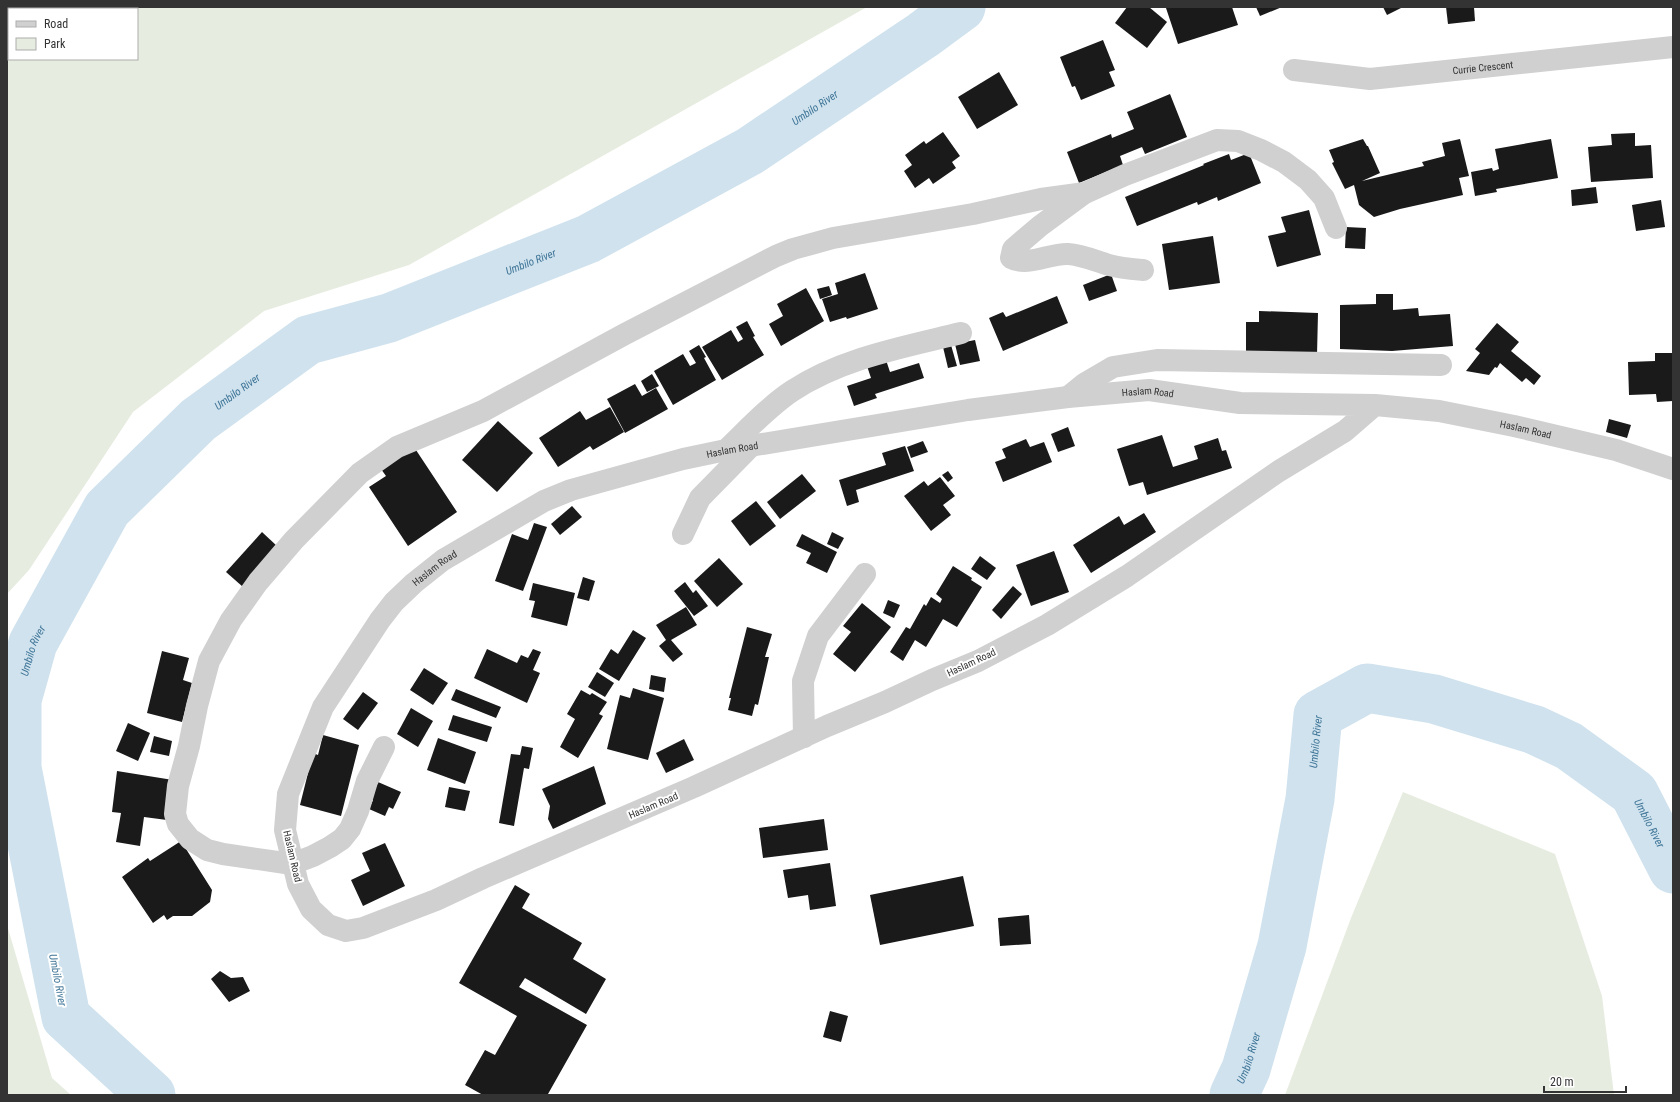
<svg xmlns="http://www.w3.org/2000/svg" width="1680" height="1102" font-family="'Roboto Condensed',sans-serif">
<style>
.green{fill:#e6ecdf;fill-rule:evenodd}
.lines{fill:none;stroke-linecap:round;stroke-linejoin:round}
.stream{stroke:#cfe2ee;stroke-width:8}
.river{stroke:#cfe2ee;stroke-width:49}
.building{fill:#1a1a1a}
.minor{stroke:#d0d0d0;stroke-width:22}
.labels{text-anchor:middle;stroke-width:4;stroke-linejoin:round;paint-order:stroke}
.street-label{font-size:10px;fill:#333;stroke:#fff}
.water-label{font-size:11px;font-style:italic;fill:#3f7597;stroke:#fff}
</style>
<rect width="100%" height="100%" fill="#fff"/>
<!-- green -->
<g class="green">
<path d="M7,7H867L409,265L264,311L133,412L29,570L7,594ZM9,9H137V59H9Z"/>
<path d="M1403,792L1555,854L1602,996L1614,1095H1285L1351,918Z"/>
<path d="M7,925L52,1078L71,1095H7Z"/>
</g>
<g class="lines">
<!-- stream -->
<path class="stream" d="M7,699L17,700"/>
<!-- river -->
<g class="river">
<path id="s1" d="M151,1095L66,1017L17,768V700L33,643L107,509L198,420L308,340L389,318L588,239L750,151L923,35L961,7"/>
<path id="s2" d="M1234,1095L1246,1069L1282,946L1310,799L1318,715L1367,688L1434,699L1535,730L1569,746L1634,793L1673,869"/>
</g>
</g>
<!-- building -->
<g class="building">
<path d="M1127,7H1149L1167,22L1147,48L1115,23Z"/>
<path d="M1170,7H1232L1238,25L1178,44L1166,8Z"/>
<path d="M1256,7H1282L1260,16Z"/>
<path d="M1383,7H1403L1387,15Z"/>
<path d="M1446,7H1474L1475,21L1448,24Z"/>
<path d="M1103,40L1115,70L1109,72L1115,86L1081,100L1075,86L1072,87L1060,57Z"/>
<path d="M999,72L1018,105L977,129L958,97Z"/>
<path d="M1170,94L1187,137L1145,154L1142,147L1120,156L1123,165L1079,183L1067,152L1111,134L1112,138L1134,129L1127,112Z"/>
<path d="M943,132L960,156L952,162L956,168L933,184L929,178L915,188L904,171L912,165L905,155L924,141L926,144Z"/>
<path d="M1635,133V146L1651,145L1653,178L1591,182L1588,147L1612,145L1611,134Z"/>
<path d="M1363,139L1367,146H1368L1380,173L1362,181L1424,166L1422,162L1445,156L1442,143L1460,139L1469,176L1459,178L1463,195L1400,209L1374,217L1359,205L1354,185L1345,189L1332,163L1334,162L1329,150Z"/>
<path d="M1551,139L1558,178L1496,189L1497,192L1475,196L1471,172L1492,168L1493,171L1499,169L1495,149Z"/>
<path d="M1249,153L1261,183L1218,201L1217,197L1198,205L1197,202L1137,226L1125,197L1204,165L1203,164L1229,154L1231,160Z"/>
<path d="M1596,187L1598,203L1572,206L1571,190Z"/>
<path d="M1661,200L1665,227L1636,231L1632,205Z"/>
<path d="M1309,210L1321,255L1277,267L1268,236L1286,232L1281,217Z"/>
<path d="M1346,227L1366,228L1365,249L1345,248Z"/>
<path d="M1213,236L1220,283L1169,290L1162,244Z"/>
<path d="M865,273L878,309L847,319L846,317L830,322L822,299L838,294L835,283Z"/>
<path d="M1111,274L1117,291L1089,301L1083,285Z"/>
<path d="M829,286L832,295L820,299L817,289Z"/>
<path d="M806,288L824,321L781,346L769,324L783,316L777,304Z"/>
<path d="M1376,294H1393V310L1418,308L1419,316L1450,314L1453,346L1392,351L1340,349V305L1376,304Z"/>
<path d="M1057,296L1068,323L1003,351L989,318L1003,312L1006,317Z"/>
<path d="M1259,311L1318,313L1317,355L1246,353V322H1259Z"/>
<path d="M747,321L755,336L753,337L764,355L722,380L702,347L731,330L738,342L743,339L736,327Z"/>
<path d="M1497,323L1519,342L1511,351L1541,376L1534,385L1526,378L1522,382L1500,363L1497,368L1495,367L1489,375L1466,371L1480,353L1475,349Z"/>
<path d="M975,340L980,361L960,365L955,344Z"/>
<path d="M699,345L706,357L704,358L716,380L673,405L654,371L683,354L690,366L696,363L689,351Z"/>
<path d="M951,345L957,366L948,368L943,347Z"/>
<path d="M1655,353H1673V401L1657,402L1656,394L1629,395L1628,362L1655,361Z"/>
<path d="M886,360L890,372L919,363L924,378L875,394L877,398L854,406L847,386L871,378L867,366Z"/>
<path d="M652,374L659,386L647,392L641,381Z"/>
<path d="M635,384L642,396L656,388L668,409L625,433L607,399Z"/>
<path d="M610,407L624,432L593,450L590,446L558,467L539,438L580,411L586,420Z"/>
<path d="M1609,419L1631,425L1627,438L1606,432Z"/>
<path d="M498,421L533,453L497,492L462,460Z"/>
<path d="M1068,427L1075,446L1058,452L1051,434Z"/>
<path d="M1162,435L1173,467L1198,459L1194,446L1218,438L1222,451L1226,450L1232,468L1147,495L1143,482L1129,486L1117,449Z"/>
<path d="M1026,439L1030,447L1044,442L1052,462L1003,482L995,462L1006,458L1002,449Z"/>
<path d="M923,441L928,452L911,458L907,447Z"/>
<path d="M905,446L914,471L856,490L859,502L847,506L839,480L886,465L882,453Z"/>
<path d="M414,447L457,512L408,546L369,487L386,476L381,469Z"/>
<path d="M948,471L953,478L948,482L942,475Z"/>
<path d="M802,474L816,491L780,519L767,502Z"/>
<path d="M940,477L955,496L943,505L951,515L931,531L904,496L924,481L928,486Z"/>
<path d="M756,501L776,526L750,546L731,521Z"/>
<path d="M572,506L582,517L560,535L551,524Z"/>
<path d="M1144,513L1156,532L1091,573L1073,545L1119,516L1124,525Z"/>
<path d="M534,523L547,527L523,591L495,581L512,534L528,540Z"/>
<path d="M262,532L278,547L243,587L226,572Z"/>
<path d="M832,532L844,538L838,549L827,544Z"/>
<path d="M802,534L837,552L827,573L806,563L811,553L796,546Z"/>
<path d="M1054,551L1069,592L1031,606L1016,565Z"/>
<path d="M980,556L996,568L987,580L971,569Z"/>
<path d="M719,558L743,584L717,607L694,581Z"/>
<path d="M953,566L972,578L971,580L982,587L957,627L943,619L926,647L915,640L903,661L890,652L906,627L910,629L924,604L926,606L931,597L940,603L942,599L936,594Z"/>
<path d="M583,577L595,581L589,601L577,598Z"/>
<path d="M685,582L693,593L696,590L708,606L694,616L674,591Z"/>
<path d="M533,583L575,593L567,626L531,617L535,601L529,600Z"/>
<path d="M1013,586L1022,594L1001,619L992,610Z"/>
<path d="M888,600L900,605L894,618L883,613Z"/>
<path d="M862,603L891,627L855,672L833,654L851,632L843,626Z"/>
<path d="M686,607L697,625L671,640L683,654L673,662L659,646L666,640L656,625Z"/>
<path d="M747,627L772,634L765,657H769L758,705L755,704L752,716L728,710L731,698H729Z"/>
<path d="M633,630L646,638L619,681L599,669L611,649L618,654Z"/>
<path d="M487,649L517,663L521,655L528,658L533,649L541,652L533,670L540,673L527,703L474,678Z"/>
<path d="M162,651L189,658L183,680L192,683L182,722L147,713Z"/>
<path d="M424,668L448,683L433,705L410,690Z"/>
<path d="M597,672L614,683L605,697L588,687Z"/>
<path d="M651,675L666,678L664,692L649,689Z"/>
<path d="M633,688L664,698L648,760L607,749L620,695L630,698Z"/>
<path d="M456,689L501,707L496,718L451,700Z"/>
<path d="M581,690L590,695L592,693L607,702L599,714L603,716L578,758L560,747L575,719L567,714Z"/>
<path d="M363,692L378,703L358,730L343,719Z"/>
<path d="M411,708L433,721L418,747L397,734Z"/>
<path d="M453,715L492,727L487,742L448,730Z"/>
<path d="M128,723L150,733L138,761L116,751Z"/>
<path d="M323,735L359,745L341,816L300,805L313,753L318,755Z"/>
<path d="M154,736L172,741L169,756L150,752Z"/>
<path d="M438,738L476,752L465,784L427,770Z"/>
<path d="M684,739L694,760L666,773L656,753Z"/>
<path d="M522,746L533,748L529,769L524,768L514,826L499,823L511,754L520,755Z"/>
<path d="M594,766L606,804L553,829L548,819L550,806L542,789Z"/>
<path d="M117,771L173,780L167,820L144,817L140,846L116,842L121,813L112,812Z"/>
<path d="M378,782L401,792L393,809L389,807L385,816L369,809L373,800L371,799Z"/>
<path d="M449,787L470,791L465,811L445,807Z"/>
<path d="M824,819L828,850L763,858L759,828Z"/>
<path d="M181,841L212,890L210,902L192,916H173L167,920L164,915L153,923L122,877L148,858L150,861Z"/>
<path d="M385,843L405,886L363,906L351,880L370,871L362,853Z"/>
<path d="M830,863L836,906L810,910L808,895L788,898L783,870Z"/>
<path d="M963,876L974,926L880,945L870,895Z"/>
<path d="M515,885L530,894L522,908L582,943L573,959L606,979L586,1014L525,978L519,987L587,1025L548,1094L550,1095H483L465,1085L485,1050L495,1055L517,1016L459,983Z"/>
<path d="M1029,915L1031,944L1000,946L998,918Z"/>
<path d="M220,971L231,978L243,977L250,991L229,1002L211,979Z"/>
<path d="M830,1011L848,1016L841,1042L823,1037Z"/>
</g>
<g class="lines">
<!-- minor -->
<g class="minor">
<path id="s3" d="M1294,70L1370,79L1673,47"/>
<path d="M1082,195L1040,226L1013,249L1011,258C1028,267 1050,253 1068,254C1083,255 1095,261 1109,265C1120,268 1132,269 1143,270"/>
<path d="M1068,397L1084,384L1113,367L1157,360L1441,365"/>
<path id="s4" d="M1375,405L1345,431L1279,471L1127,576L1047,625L978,661L932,680L885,702L827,726L694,787L483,878L436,900L363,928L346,931L328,925L311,909L298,884L285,830L288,794L323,707L380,620L394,602L414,583L443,560L544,501L571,490L683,459L726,450L968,410L1068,397L1149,390L1240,403L1375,405L1439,411L1514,426L1616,450L1673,469"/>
<path d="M726,450C747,430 768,407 792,391C842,358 904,347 961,333"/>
<path d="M683,534L700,498L751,446"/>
<path d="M804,737L803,681L818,636L865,574"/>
<path d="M384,747L367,781L358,811L350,829L342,839L330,847L313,856L292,864L223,854L207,850L190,839L178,824L175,814L178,786L189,746L197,706L209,661L231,620L258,582L294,540L360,473L397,447L483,411L625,334L776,256L793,249L833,238L973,214L1041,199L1085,193L1125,175L1217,140L1238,141L1261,150L1284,162L1308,180L1324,198L1336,228"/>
</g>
</g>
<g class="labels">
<!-- street labels -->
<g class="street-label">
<text dy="4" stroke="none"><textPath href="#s3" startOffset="190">Currie Crescent</textPath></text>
<text dy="4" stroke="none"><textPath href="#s4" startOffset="2341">Haslam Road</textPath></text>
<text dy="4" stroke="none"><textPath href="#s4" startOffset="2722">Haslam Road</textPath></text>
<text dy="4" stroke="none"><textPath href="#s4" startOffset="1921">Haslam Road</textPath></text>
<text dy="4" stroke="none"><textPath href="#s4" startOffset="1597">Haslam Road</textPath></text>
<text transform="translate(971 662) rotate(-25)" y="4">Haslam Road</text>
<text transform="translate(653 805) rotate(-23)" y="4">Haslam Road</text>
<text transform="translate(293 856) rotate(77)" y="4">Haslam Road</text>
</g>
<!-- water labels -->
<g class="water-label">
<text dy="4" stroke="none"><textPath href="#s1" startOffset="1473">Umbilo River</textPath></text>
<text dy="4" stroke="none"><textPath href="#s1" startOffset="1149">Umbilo River</textPath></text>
<text dy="4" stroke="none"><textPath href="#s1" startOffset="825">Umbilo River</textPath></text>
<text dy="4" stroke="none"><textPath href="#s1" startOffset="489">Umbilo River</textPath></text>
<text dy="4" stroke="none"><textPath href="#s2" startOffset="364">Umbilo River</textPath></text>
<text dy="4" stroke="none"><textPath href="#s2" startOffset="772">Umbilo River</textPath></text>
<text transform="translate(58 980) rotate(79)" y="4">Umbilo River</text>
<text dy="4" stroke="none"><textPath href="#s2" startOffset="40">Umbilo River</textPath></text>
</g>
</g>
<!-- border -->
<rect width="1680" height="1102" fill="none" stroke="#333333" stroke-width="16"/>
<!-- legend -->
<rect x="8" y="8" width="130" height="52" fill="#ffffff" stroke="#adadad"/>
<rect x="16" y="21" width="20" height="6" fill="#d0d0d0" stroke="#adadad"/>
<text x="44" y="28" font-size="12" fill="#333333">Road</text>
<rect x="16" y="38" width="20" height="12" fill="#e6ecdf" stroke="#adadad"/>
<text x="44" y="48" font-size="12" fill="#333333">Park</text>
<!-- scale -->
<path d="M1544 1086v6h82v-6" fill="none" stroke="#333333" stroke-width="2"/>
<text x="1550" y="1086" font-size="12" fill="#333333" stroke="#ffffff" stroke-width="3" paint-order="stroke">20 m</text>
</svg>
